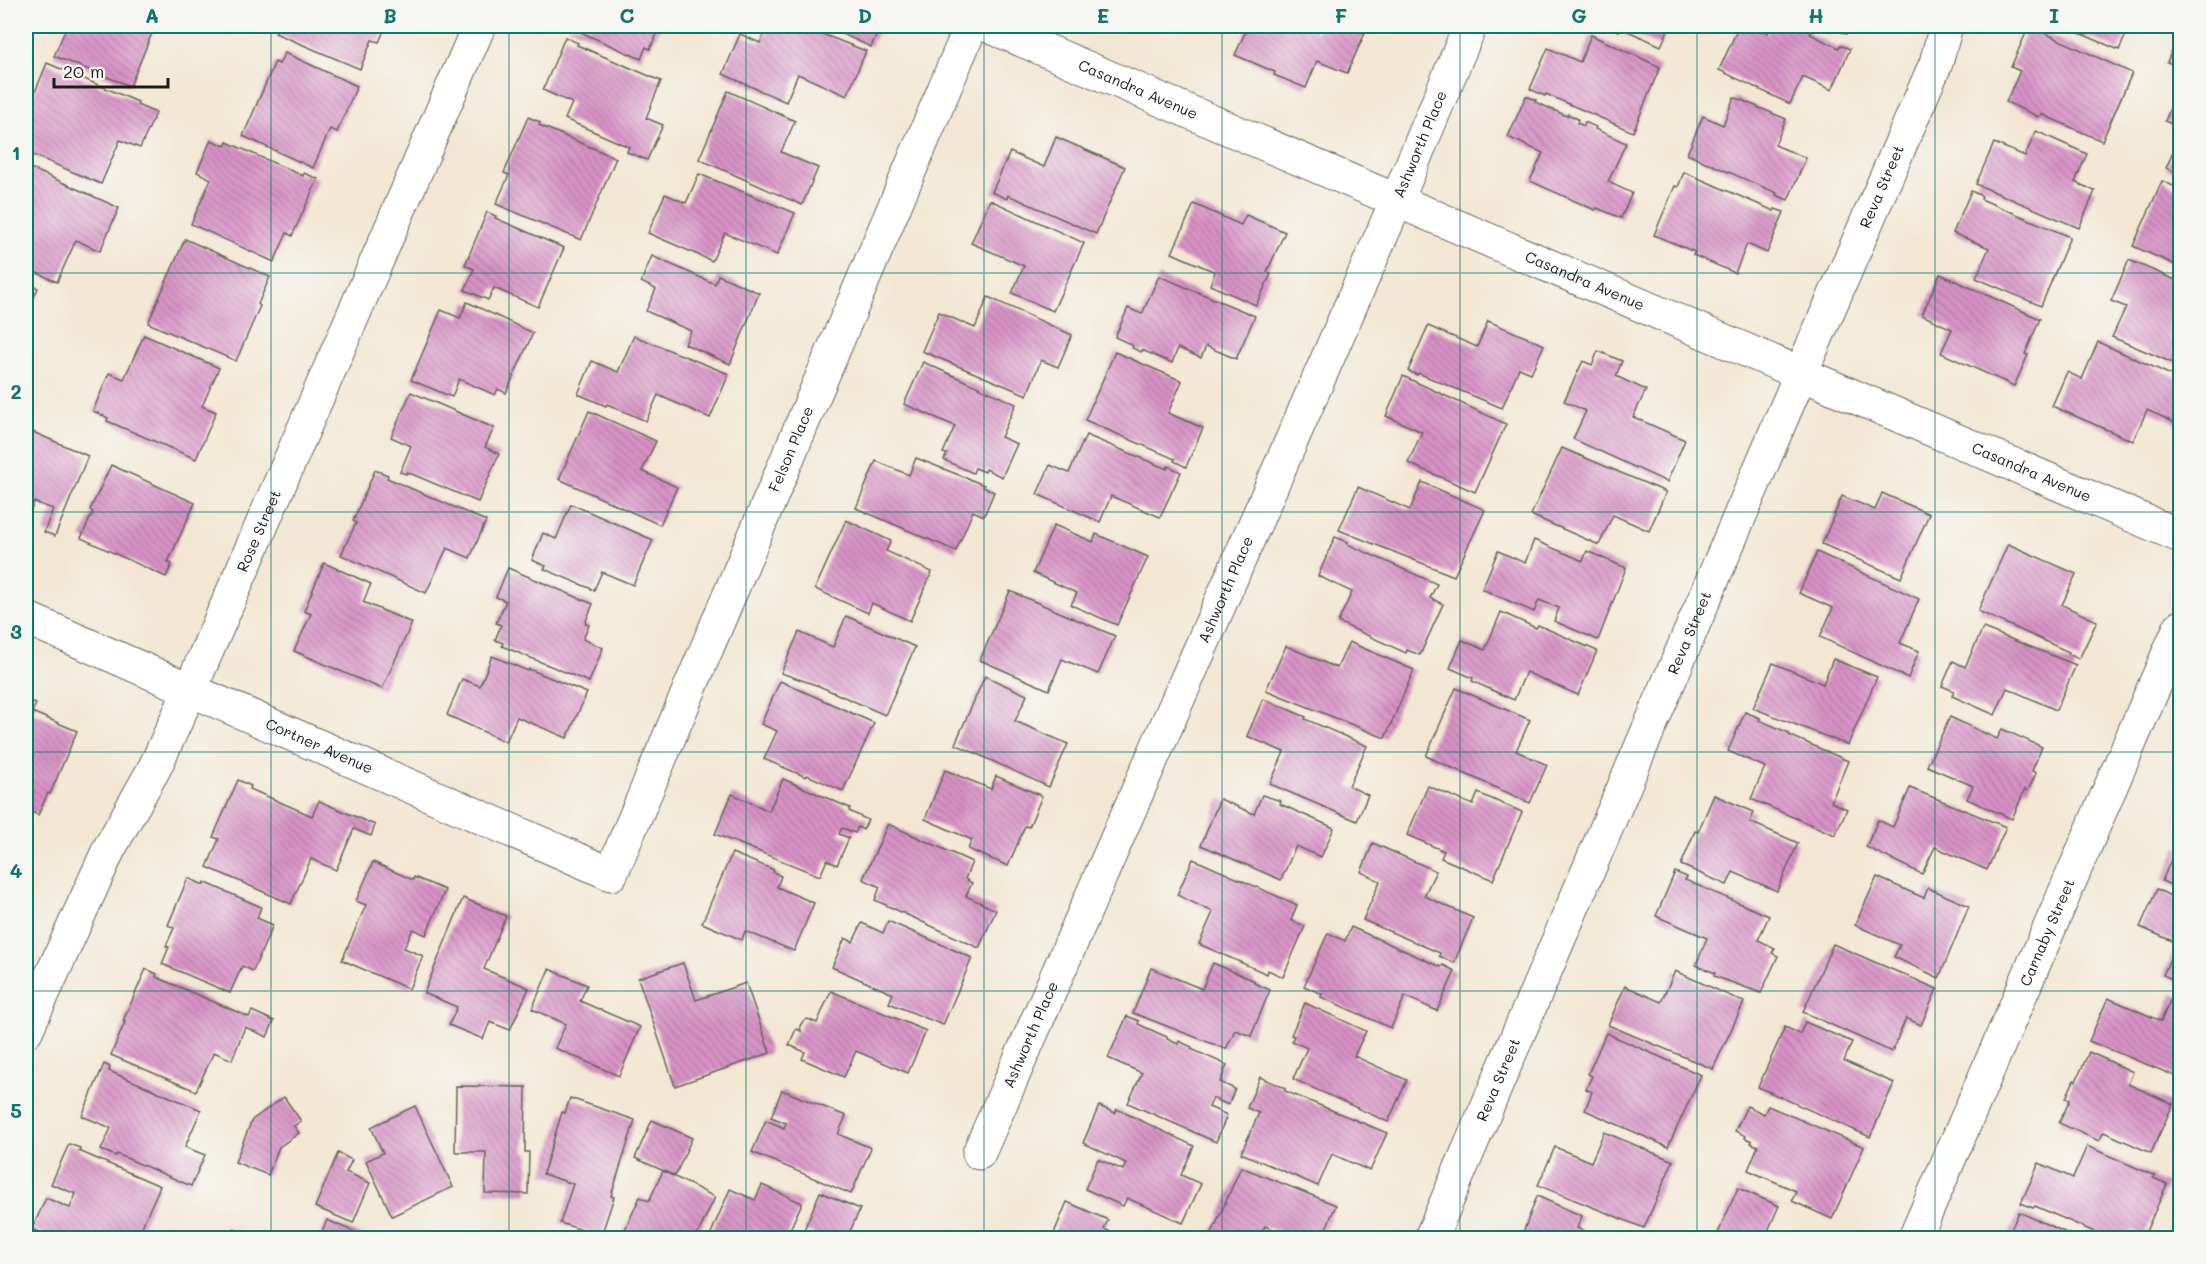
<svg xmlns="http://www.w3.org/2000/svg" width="2206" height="1264" font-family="Mali,sans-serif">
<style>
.building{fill:url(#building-back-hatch)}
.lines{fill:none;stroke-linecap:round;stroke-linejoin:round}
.street-casing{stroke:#67635c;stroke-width:35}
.street{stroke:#fff;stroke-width:33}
.grid{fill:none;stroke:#0f766e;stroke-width:1.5;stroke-opacity:0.55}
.labels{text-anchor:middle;stroke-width:5;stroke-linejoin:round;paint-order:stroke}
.street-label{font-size:15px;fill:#1c1c1c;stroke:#f6f6f2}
.neatline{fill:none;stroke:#0f766e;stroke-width:2}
.grid-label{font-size:20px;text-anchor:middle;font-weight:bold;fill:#0f766e}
</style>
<defs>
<pattern id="building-back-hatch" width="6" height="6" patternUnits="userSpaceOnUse" patternTransform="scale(1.5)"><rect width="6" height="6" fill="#d893c6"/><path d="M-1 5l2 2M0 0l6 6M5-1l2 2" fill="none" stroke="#ae77a0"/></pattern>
</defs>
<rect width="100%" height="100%" fill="#f6f6f2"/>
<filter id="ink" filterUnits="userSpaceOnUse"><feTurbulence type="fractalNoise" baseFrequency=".0167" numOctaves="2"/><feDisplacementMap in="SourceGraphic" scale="12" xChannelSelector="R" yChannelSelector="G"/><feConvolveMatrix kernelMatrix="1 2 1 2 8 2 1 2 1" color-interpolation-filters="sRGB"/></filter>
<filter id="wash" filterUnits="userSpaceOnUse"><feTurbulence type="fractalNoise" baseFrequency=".008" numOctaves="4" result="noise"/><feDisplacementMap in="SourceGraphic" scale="24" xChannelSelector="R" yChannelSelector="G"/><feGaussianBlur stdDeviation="1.35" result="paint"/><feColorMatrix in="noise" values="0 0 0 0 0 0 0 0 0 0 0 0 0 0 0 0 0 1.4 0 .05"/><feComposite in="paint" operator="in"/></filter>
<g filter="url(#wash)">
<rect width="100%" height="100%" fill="#f3e7d3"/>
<g id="blocks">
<!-- building -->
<g class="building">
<path d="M67,26H155L130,86L54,56Z"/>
<path d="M278,26H386L379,42L372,40L360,69L275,33Z"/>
<path d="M567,26H661L650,49L646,47L641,59Z"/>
<path d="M768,26H796L808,31L809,29L866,51L847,96L798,74L786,102L723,74L740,34L760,43Z"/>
<path d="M828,26H880L871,47L827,27Z"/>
<path d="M1248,26H1302L1317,32L1319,26H1341L1365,33L1347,73L1317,61L1306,88L1274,75L1275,72L1235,55Z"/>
<path d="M1607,26H1670L1661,46L1621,28L1619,31Z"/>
<path d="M1739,26H1750L1768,33L1771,26H1797L1811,32L1810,34L1839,48L1840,45L1850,49L1832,90L1803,77L1790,104L1719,70Z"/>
<path d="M1827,26H1850L1846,34Z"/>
<path d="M2029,26L2132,73L2102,141L2041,114L2039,117L2006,102L2020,71L2011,67Z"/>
<path d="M2063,26H2130L2119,50Z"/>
<path d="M2180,32V68L2167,62Z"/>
<path d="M1591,35L1660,67L1633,132L1546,94L1545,96L1530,89L1548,48L1580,62Z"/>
<path d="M565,37L578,43L577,45L661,81L646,118L663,125L647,160L627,152L629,147L565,119L572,103L543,90Z"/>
<path d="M285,53L357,86L337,132L330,129L313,168L243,136L275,62L279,64Z"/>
<path d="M47,63L138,102L137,105L156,113L140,148L120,140L101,184L26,152V127L29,118L26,116V114Z"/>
<path d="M728,91L795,121L781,152L818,168L802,205L699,159Z"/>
<path d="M1526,96L1536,100L1535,102L1567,116L1568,114L1578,119L1577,123L1584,126L1585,122L1596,127L1595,129L1626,143L1608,182L1632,193L1621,218L1597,208L1595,210L1530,181L1543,153L1508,137Z"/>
<path d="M2175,96L2180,98V128L2165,121Z"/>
<path d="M1734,97L1786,119L1775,145L1806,158L1788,200L1776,195L1777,193L1687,154L1703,116L1723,125Z"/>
<path d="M528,117L540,122L539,125L616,158L581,240L496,204L509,175L504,173Z"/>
<path d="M2036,131L2087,154L2075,182L2095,191L2079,228L1976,184L1994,143L2025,156Z"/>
<path d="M1056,137L1125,167L1096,234L1008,195L1007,199L992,192L1010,152L1044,167Z"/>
<path d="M2180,137V175L2166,168Z"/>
<path d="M211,140L225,146L227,142L303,176L304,173L318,179L292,236L287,233L274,262L191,224L211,179L197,172Z"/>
<path d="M26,166L119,208L100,251L76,240L57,282L26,268Z"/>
<path d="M1684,172L1774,211L1775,209L1784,212L1767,253L1747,244L1735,273L1693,255L1695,252L1654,235L1675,186L1678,187Z"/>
<path d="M699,174L795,213L777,255L725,233L712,261L648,233L665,194L686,203Z"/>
<path d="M2162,181L2180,189V267L2133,246Z"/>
<path d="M1971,191L1982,196L1981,199L2070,237L2041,306L1976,278L1989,248L1953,233Z"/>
<path d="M990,200L1084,243L1053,311L1012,293L1024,266L971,243Z"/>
<path d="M1194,204L1241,225L1246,215L1285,232L1267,272L1271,274L1256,305L1210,285L1215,272L1172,253Z"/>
<path d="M487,212L496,216L495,218L564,248L538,307L494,288L488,300L465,290L474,269L465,265Z"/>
<path d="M185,239L270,277L258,304L260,306L236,361L148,323Z"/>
<path d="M652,256L715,284L718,275L759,293L730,364L685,344L691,331L646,311L656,289L641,282Z"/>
<path d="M2129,260L2180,282V366L2112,337L2126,307L2111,301Z"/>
<path d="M1940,274L2040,319L2025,354L2028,355L2014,386L1941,353L1952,329L1922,315Z"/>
<path d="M1159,276L1255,316L1236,359L1206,346L1201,358L1178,348L1172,363L1142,350L1141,352L1132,348L1133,346L1130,344L1115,337L1128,308L1142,314Z"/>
<path d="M26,282L38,288L26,316Z"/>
<path d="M988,297L1072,335L1058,367L1041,360L1027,395L922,351L939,312L975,328Z"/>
<path d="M467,302L533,333L506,393L498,389L495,395L459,379L452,397L411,380L441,310L460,318Z"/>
<path d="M1488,321L1544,345L1531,373L1519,368L1502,408L1418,373L1417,375L1408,371L1428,326L1477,347Z"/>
<path d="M144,335L219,368L202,406L216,412L196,459L107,421L108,418L93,411L109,373L124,379Z"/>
<path d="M634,336L729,374L710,418L658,395L646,421L607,404L606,406L578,394L592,361L618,372Z"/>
<path d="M2098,342L2180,379V425L2147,410L2133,441L2052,406L2067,372L2082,379Z"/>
<path d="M1598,351L1622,361L1616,376L1646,390L1633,417L1685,440L1667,482L1573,439L1586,411L1564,401L1583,361L1592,365Z"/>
<path d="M1115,352L1182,381L1168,413L1203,428L1186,467L1174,461L1175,459L1085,420Z"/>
<path d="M923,362L1016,404L1001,437L1017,444L1002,477L986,469L985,472L975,468L973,473L944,460L947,454L943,453L955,426L904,404Z"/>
<path d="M1403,376L1506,424L1475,492L1408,463L1422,432L1386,416Z"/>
<path d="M411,392L494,428L485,447L499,454L478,502L407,472L406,474L400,472L411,446L391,437Z"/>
<path d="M589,411L656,441L642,471L677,487L660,525L559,479Z"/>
<path d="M26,429L88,456L55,536L44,532L53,509L34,502L26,523Z"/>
<path d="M1086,435L1167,469L1168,466L1181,472L1160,517L1111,496L1100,522L1037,494L1050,465L1069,473Z"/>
<path d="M1562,448L1666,492L1649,531L1613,515L1599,545L1531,515Z"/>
<path d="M916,458L984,485L983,487L994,492L984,516L973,511L956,551L856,508L876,461L909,475Z"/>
<path d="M111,465L195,503L168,562L172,564L166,577L81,538L93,512L90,510Z"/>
<path d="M375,470L388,475L387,478L486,521L470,558L447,548L426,593L341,555L356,523L353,521Z"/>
<path d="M1422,482L1485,510L1454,576L1339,530L1358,487L1410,510Z"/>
<path d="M1882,493L1929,514L1901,578L1822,544L1842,496L1875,510Z"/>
<path d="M571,504L653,540L633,585L602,572L594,590L544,569L546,566L532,560L543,533L556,539Z"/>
<path d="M846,520L891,541L886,551L932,572L910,621L872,603L868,613L815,589Z"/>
<path d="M1054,525L1093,542L1096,534L1148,557L1117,625L1071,605L1077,593L1033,573Z"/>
<path d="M1335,537L1348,542L1347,544L1437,584L1430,598L1443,604L1420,655L1407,650L1406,653L1338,622L1352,592L1318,576Z"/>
<path d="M1534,540L1583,561L1587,551L1626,568L1598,640L1554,621L1559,608L1539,600L1534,612L1482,589L1498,551L1525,563Z"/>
<path d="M2008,544L2076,574L2062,605L2097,621L2079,659L2068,654L2069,652L1978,611Z"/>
<path d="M1817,552L1919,599L1900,643L1919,651L1908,678L1820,637L1833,608L1799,593Z"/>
<path d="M324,563L371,584L363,602L412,623L382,689L294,651L311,614L304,611Z"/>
<path d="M508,568L593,604L585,623L589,625L583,639L603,648L589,682L502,646L503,643L495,640L501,625L496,623L506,601L496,597Z"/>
<path d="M1010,591L1115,636L1098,674L1062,659L1049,690L980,660Z"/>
<path d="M1501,612L1536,628L1538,625L1597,651L1578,695L1526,672L1514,700L1472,681L1473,678L1450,668L1462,640L1485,650Z"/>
<path d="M846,616L915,647L885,715L819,686L781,673L799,632L833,647Z"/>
<path d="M1983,628L2076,665L2056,710L2007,688L1995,715L1952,696L1954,691L1942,686L1953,661L1965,667Z"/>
<path d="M1349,642L1414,670L1385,738L1266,690L1286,646L1337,668Z"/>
<path d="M492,656L528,671L529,669L587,693L567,738L517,717L506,742L447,715L462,679L480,686Z"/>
<path d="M1833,659L1877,677L1848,745L1753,708L1773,663L1823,684Z"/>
<path d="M985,676L1027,695L1015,721L1068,744L1049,787L955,744Z"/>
<path d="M780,681L874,723L843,791L807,775L806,777L764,759L777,731L761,724Z"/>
<path d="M1456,688L1530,720L1516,751L1547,765L1530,803L1426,756Z"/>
<path d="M26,699L36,704L32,712L77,731L50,794L48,793L38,815L26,809Z"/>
<path d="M1263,699L1306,717L1305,719L1367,746L1349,786L1368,795L1357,821L1270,784L1284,752L1247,736Z"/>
<path d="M1745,712L1760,718L1759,720L1789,733V735L1848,761L1831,802L1847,809L1835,835L1751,799L1765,767L1728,751Z"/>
<path d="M1950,717L1997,739L2002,729L2042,747L2032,771L2036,773L2028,791L2025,789L2012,819L1967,799L1973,786L1927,766Z"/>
<path d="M945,770L991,789L996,776L1042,796L1029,827L1025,826L1008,866L968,849L972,840L925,819Z"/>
<path d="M783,779L850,808L849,811L868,820L863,830L858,827L855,833L842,828L839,834L849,838L837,865L827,860L820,876L715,834L732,794L769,811Z"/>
<path d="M238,780L251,786L250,789L312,816L319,801L375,825L371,836L354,829L336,870L311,859L291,904L207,867L219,839L213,837Z"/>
<path d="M1428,786L1473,805L1478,793L1522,812L1493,880L1441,858L1444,851L1407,835Z"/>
<path d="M1910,788L2006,827L1987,870L1935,847L1922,874L1866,847L1878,820L1893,827Z"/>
<path d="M1262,795L1281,801L1280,804L1334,828L1321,857L1296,846L1281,880L1201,845L1220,799L1254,814Z"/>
<path d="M1714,795L1754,812L1750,822L1798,843L1777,891L1733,872L1727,885L1681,865L1695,831L1698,832Z"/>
<path d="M888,824L972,862L965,879L972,883L966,896L996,910L979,948L875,900L880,887L863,879Z"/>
<path d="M1373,843L1436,871L1424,896L1473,918L1454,963L1439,956L1440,953L1363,920L1380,881L1361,872Z"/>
<path d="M2177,846L2180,848V889L2162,881Z"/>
<path d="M732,853L774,870L773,872L781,876L777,887L814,903L794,951L745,931L742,940L702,923Z"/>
<path d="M1193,859L1297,905L1291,920L1305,926L1283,977L1268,970L1267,974L1199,944L1213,912L1177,895Z"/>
<path d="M373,862L413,880L414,877L445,890L426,935L413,929L404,948L423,956L409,989L342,960L366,905L356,901Z"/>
<path d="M1675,872L1687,877L1685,880L1769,916L1758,940L1775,948L1772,953L1778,956L1761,993L1714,976L1715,973L1696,965L1707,938L1656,916Z"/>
<path d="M1877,877L1924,898L1928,888L1969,906L1939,978L1894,957L1900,945L1855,925Z"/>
<path d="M188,878L204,885V882L261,907L257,918L273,925L253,971L242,966L230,993L162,964L169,947L166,946L174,928L168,925Z"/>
<path d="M2157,889L2180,901V983L2163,975L2177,943L2140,927Z"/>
<path d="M463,898L506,916L484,969L529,988L510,1030L490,1022L483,1039L449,1025L457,1007L424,993Z"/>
<path d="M888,921L972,958L943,1025L889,1003L893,994L832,967L845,938L853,942L862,923L883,933Z"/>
<path d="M1351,927L1441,967L1443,965L1455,971L1437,1011L1405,996L1391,1028L1321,997L1322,994L1304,986L1328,933L1345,941Z"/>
<path d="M1833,944L1937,989L1921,1025L1906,1018L1892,1052L1803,1012Z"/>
<path d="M683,963L696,1000L746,983L770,1053L675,1086L638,978Z"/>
<path d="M1213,963L1255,981L1254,983L1270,990L1251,1036L1235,1030L1226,1049L1133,1013L1151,968L1202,989Z"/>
<path d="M146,969L157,974L156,977L249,1017L252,1011L274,1021L267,1037L245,1027L232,1060L214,1052L196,1091L111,1055L125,1022L123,1021Z"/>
<path d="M549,969L587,985L580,1001L640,1027L619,1076L555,1048L566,1024L532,1009Z"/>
<path d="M1675,971L1744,1002L1713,1069L1608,1025L1625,986L1661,1002Z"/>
<path d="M831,991L926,1031L908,1073L856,1051L844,1077L802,1059L805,1052L789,1045L796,1029L801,1031L800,1026L803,1021L808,1019L817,1023Z"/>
<path d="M2173,994L2180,997V1078L2089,1041L2108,998L2161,1021Z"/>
<path d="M1305,1003L1366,1031L1354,1056L1407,1080L1388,1122L1293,1079L1307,1048L1292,1041L1294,1036L1291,1035Z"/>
<path d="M1127,1016L1139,1021L1138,1024L1167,1037V1039L1178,1044L1179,1041L1192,1047L1191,1049L1227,1065L1220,1082L1235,1089L1228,1105L1213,1098L1209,1107L1227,1115L1216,1142L1128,1103L1142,1073L1108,1058Z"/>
<path d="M1805,1022L1852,1042L1844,1061L1894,1083L1870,1137L1758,1087L1785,1027L1800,1034Z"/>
<path d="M1606,1033L1701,1075L1668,1147L1585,1110L1592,1092L1586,1089L1592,1076L1588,1074Z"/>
<path d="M2089,1052L2133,1072L2128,1084L2173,1104L2151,1153L2104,1132L2099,1141L2059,1123L2070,1100L2066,1098L2074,1080L2076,1081Z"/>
<path d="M104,1064L110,1067L109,1071L201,1110L185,1147L205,1155L191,1186L117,1154L116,1156L101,1150L111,1128L82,1116Z"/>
<path d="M1260,1077L1285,1088V1091L1387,1133L1370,1171L1332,1154L1318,1186L1241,1153L1259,1113L1247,1108Z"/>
<path d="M456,1086L526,1087L525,1152H529L528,1194L485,1193L486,1152H455Z"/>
<path d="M782,1090L846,1116L838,1134L871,1148L851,1194L752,1152L766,1120L784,1128L786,1123L771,1117Z"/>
<path d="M284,1097L301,1121L294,1126L299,1133L279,1147L268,1175L235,1162L252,1120Z"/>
<path d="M570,1098L635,1120L611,1196L614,1197L601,1236L560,1223L573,1184L543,1174L562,1112L565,1113Z"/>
<path d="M415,1106L453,1187L392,1216L366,1161L383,1153L371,1127Z"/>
<path d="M1099,1106L1115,1113L1117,1109L1194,1146L1181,1175L1201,1184L1183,1223L1127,1198L1123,1206L1085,1189L1098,1159L1123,1170L1126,1163L1083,1143Z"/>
<path d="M1747,1106L1764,1114L1768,1106L1864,1147L1832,1219L1792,1201L1796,1191L1748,1170L1758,1146L1751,1143L1752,1141L1745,1138L1746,1136L1735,1131Z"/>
<path d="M652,1120L692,1138L675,1176L635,1158Z"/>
<path d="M1604,1132L1673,1161L1644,1228L1538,1185L1555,1147L1591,1162Z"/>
<path d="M69,1144L80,1148L79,1151L160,1186L137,1238H53L32,1229L46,1198L70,1208L76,1194L51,1184Z"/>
<path d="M2087,1146L2155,1176L2153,1178L2167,1184L2144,1236L2131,1230L2127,1238H2108L2035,1206L2033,1208L2021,1203L2039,1163L2073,1178Z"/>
<path d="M338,1153L352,1160L346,1172L370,1183L353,1223L315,1207Z"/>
<path d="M1241,1167L1336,1205L1322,1238H1294L1265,1226L1259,1238H1218L1211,1235Z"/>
<path d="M663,1171L715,1197L696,1238H621L640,1197L649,1201Z"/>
<path d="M762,1185L802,1203L786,1238H709L730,1189L755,1200Z"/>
<path d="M1738,1188L1779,1206L1767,1233L1779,1238H1716Z"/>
<path d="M820,1192L860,1209L847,1238H824L804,1230Z"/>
<path d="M1537,1196L1582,1216L1577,1228L1600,1238H1521Z"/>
<path d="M1067,1202L1108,1220L1104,1229L1125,1238H1052Z"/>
<path d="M2019,1212L2078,1238H2007Z"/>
<path d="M327,1220L368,1238H319Z"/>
<path d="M234,1229L257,1238H230Z"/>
</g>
</g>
</g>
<g filter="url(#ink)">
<use href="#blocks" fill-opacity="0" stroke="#67635c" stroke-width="1.5"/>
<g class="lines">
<defs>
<g id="street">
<path id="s1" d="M989,26L2180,536"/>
<path id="s2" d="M26,618L611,874L971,26"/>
<path id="s3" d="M26,1031L109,849L155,767L190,690L479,26"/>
<path id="s4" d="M979,1153L1397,200L1470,26"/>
<path id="s5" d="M1431,1238L1801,373L1936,63L1946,26"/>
<path id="s6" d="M1915,1238L2180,627"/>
</g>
</defs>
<!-- street casing -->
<use href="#street" class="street-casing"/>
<!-- street -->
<use href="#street" class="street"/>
</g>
</g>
<!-- grid -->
<path class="grid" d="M271,26V1238M509,26V1238M746,26V1238M984,26V1238M1222,26V1238M1460,26V1238M1697,26V1238M1935,26V1238M26,273H2180M26,512H2180M26,752H2180M26,991H2180"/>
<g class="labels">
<!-- street labels -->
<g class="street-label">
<text dy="5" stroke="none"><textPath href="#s1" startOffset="162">Casandra Avenue</textPath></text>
<text dy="5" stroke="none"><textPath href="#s4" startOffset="1101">Ashworth Place</textPath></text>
<text dy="5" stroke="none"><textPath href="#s5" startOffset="1144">Reva Street</textPath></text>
<text dy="5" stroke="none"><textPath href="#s1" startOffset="648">Casandra Avenue</textPath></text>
<text dy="5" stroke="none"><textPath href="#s2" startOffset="1100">Felson Place</textPath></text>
<text dy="5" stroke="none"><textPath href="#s1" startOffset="1134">Casandra Avenue</textPath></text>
<text dy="5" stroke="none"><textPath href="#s3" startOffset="552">Rose Street</textPath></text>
<text dy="5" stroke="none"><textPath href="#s4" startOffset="615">Ashworth Place</textPath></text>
<text dy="5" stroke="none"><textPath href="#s5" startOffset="658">Reva Street</textPath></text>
<text dy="5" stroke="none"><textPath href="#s2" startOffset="320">Cortner Avenue</textPath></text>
<text dy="5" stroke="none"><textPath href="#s6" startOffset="333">Carnaby Street</textPath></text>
<text dy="5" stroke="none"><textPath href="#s4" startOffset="129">Ashworth Place</textPath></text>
<text dy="5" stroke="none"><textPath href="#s5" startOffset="172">Reva Street</textPath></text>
</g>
</g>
<!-- margin -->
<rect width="2206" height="1264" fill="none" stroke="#f6f6f2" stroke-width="66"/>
<!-- scale -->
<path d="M54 78v9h114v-9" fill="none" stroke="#1c1c1c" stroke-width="3"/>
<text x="63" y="78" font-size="18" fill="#1c1c1c" stroke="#f6f6f2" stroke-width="4.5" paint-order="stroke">20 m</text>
<rect x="33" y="33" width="2140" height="1198" class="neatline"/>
<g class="grid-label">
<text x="152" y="23">A</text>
<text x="390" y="23">B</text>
<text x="627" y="23">C</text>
<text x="865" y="23">D</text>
<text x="1103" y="23">E</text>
<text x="1341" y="23">F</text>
<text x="1579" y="23">G</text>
<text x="1816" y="23">H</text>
<text x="2054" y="23">I</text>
<text x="16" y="160">1</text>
<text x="16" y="399">2</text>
<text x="16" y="639">3</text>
<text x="16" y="878">4</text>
<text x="16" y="1118">5</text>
</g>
</svg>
